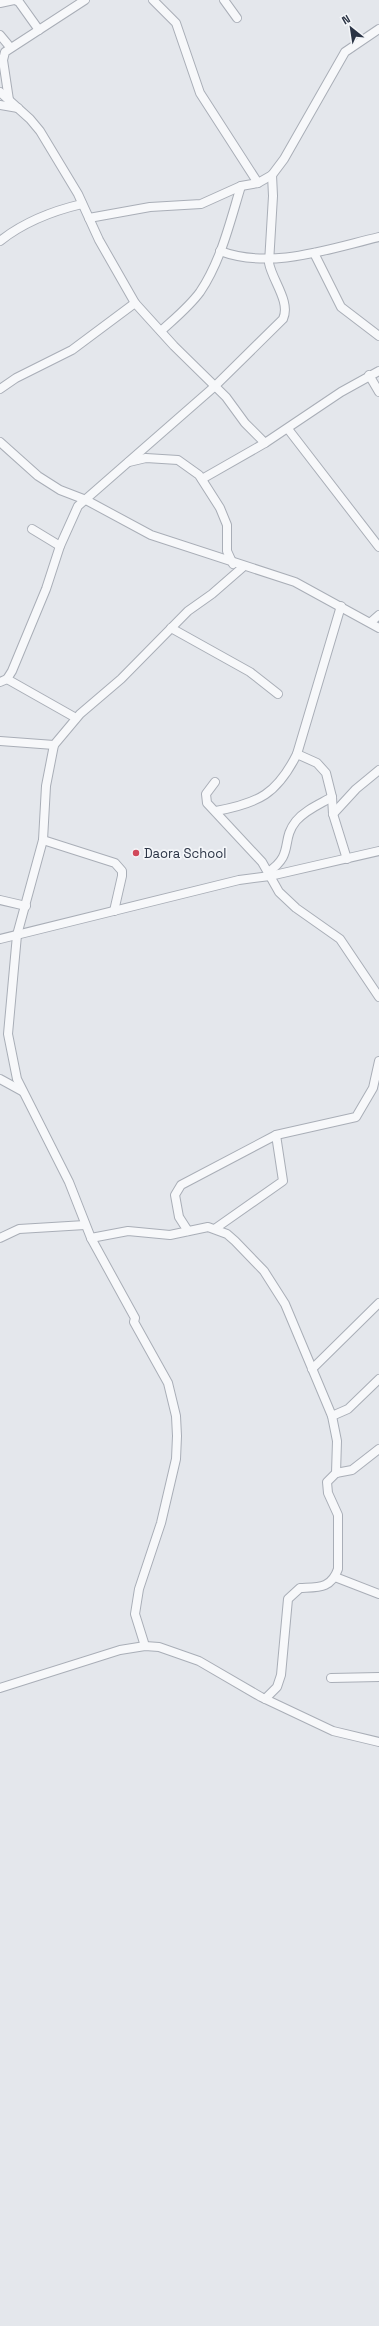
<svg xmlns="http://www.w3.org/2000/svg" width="379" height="2326" font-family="'Space Grotesk',sans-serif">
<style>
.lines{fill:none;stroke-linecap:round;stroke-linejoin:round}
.minor-casing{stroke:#a9aeb7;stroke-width:10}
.minor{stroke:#f7f8fa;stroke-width:8}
.poi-dot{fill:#d1495b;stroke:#f4f6f9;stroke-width:1.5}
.labels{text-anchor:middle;stroke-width:3.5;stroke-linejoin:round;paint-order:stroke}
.poi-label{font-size:13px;fill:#2b3445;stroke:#f4f6f9;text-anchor:start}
</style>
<rect width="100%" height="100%" fill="#e4e7ec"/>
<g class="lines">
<defs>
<g id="minor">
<path d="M15,0L19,2L39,30"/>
<path d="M153,0L176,23L200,93L258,183"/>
<path d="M224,0L237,18"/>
<path d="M0,3L14,0"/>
<path d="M0,35L10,47"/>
<path d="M0,92L30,119L40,131L78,194L99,240L135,303L174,346L226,397L245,423L265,443"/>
<path d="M9,100L3,60L5,52L85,0"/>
<path d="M0,105L18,108"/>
<path d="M89,218L150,207L201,204L241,186L258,183L272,175L284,159L345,52L379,29"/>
<path d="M0,241C24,222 52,211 82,204"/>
<path d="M220,251C271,270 328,249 379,237"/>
<path d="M314,253L341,307L379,336"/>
<path d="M161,331C174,319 189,307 200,292C221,261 230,222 241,186"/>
<path d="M369,375L379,392"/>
<path d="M0,389L16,378L72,350L135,303"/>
<path d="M288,429L379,547"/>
<path d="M0,442L38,476L60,490L86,500L151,535L295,582L379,628"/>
<path d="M129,462L146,458L178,460L199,475L220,508L227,525V551L233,564"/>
<path d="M202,479L265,443L341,392L379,371"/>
<path d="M32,529L60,546"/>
<path d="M371,622L379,615"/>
<path d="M171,628L250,672L278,694"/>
<path d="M7,679L76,718"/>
<path d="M0,682L7,679L12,671L46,589L60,546L78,506L214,387L283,319C291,302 272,280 269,263L273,196L272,175"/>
<path d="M0,741L54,745"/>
<path d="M297,754L317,763L326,773L332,797L333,814L347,859"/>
<path d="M215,782L206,794L207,803L262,862L279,892L296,908L340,939L379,997"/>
<path d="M216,811C259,803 277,794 297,754L341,606"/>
<path d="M333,814L356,789L379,770"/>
<path d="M43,840L115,863L122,871V876L114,911"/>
<path d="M268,872C295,854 280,841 296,821C305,810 320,804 332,797"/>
<path d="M0,900L26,906"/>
<path d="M0,939L239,880L270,876L379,851"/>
<path d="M0,1079L22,1091"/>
<path d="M216,1228L283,1181L276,1135"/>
<path d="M188,1231L179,1217L175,1195L181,1185L276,1135L356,1117L373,1088L379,1061"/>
<path d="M0,1238L19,1229L85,1225"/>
<path d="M91,1238L128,1231L170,1235L208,1227L227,1234L235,1241L264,1271L285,1304L332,1416L337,1441L336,1473"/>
<path d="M312,1369L379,1303"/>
<path d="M332,1416L348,1409L379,1379"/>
<path d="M335,1577L379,1594"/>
<path d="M145,1646L135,1614L139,1589L161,1523L176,1459L177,1436L176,1416L168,1383L134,1322L135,1318L91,1238L69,1182L17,1079L8,1034L17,935L43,840L46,786L54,745L80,714L121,679L188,611L212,594L243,567"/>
<path d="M331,1678L379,1677"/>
<path d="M0,1688L120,1650L145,1646L159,1647L199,1661L261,1697L333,1731L379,1742"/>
<path d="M265,1699L277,1687L281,1675L288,1599L300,1588C318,1587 331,1589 338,1569V1515L328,1493L327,1482L336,1473L352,1470L379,1449"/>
</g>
</defs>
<!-- minor casing -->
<use href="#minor" class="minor-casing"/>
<!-- minor -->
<use href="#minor" class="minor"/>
</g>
<!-- markers -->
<circle class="poi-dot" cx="136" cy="853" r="4"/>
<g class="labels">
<!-- poi labels -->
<g class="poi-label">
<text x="144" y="858">Daora School</text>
</g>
</g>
<!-- north arrow -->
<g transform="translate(351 28) rotate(330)" stroke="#f4f6f9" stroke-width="3" paint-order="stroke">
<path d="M0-3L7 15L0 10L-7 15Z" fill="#2b3445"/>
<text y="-6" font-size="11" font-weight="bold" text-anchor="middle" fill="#2b3445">N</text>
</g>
</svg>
